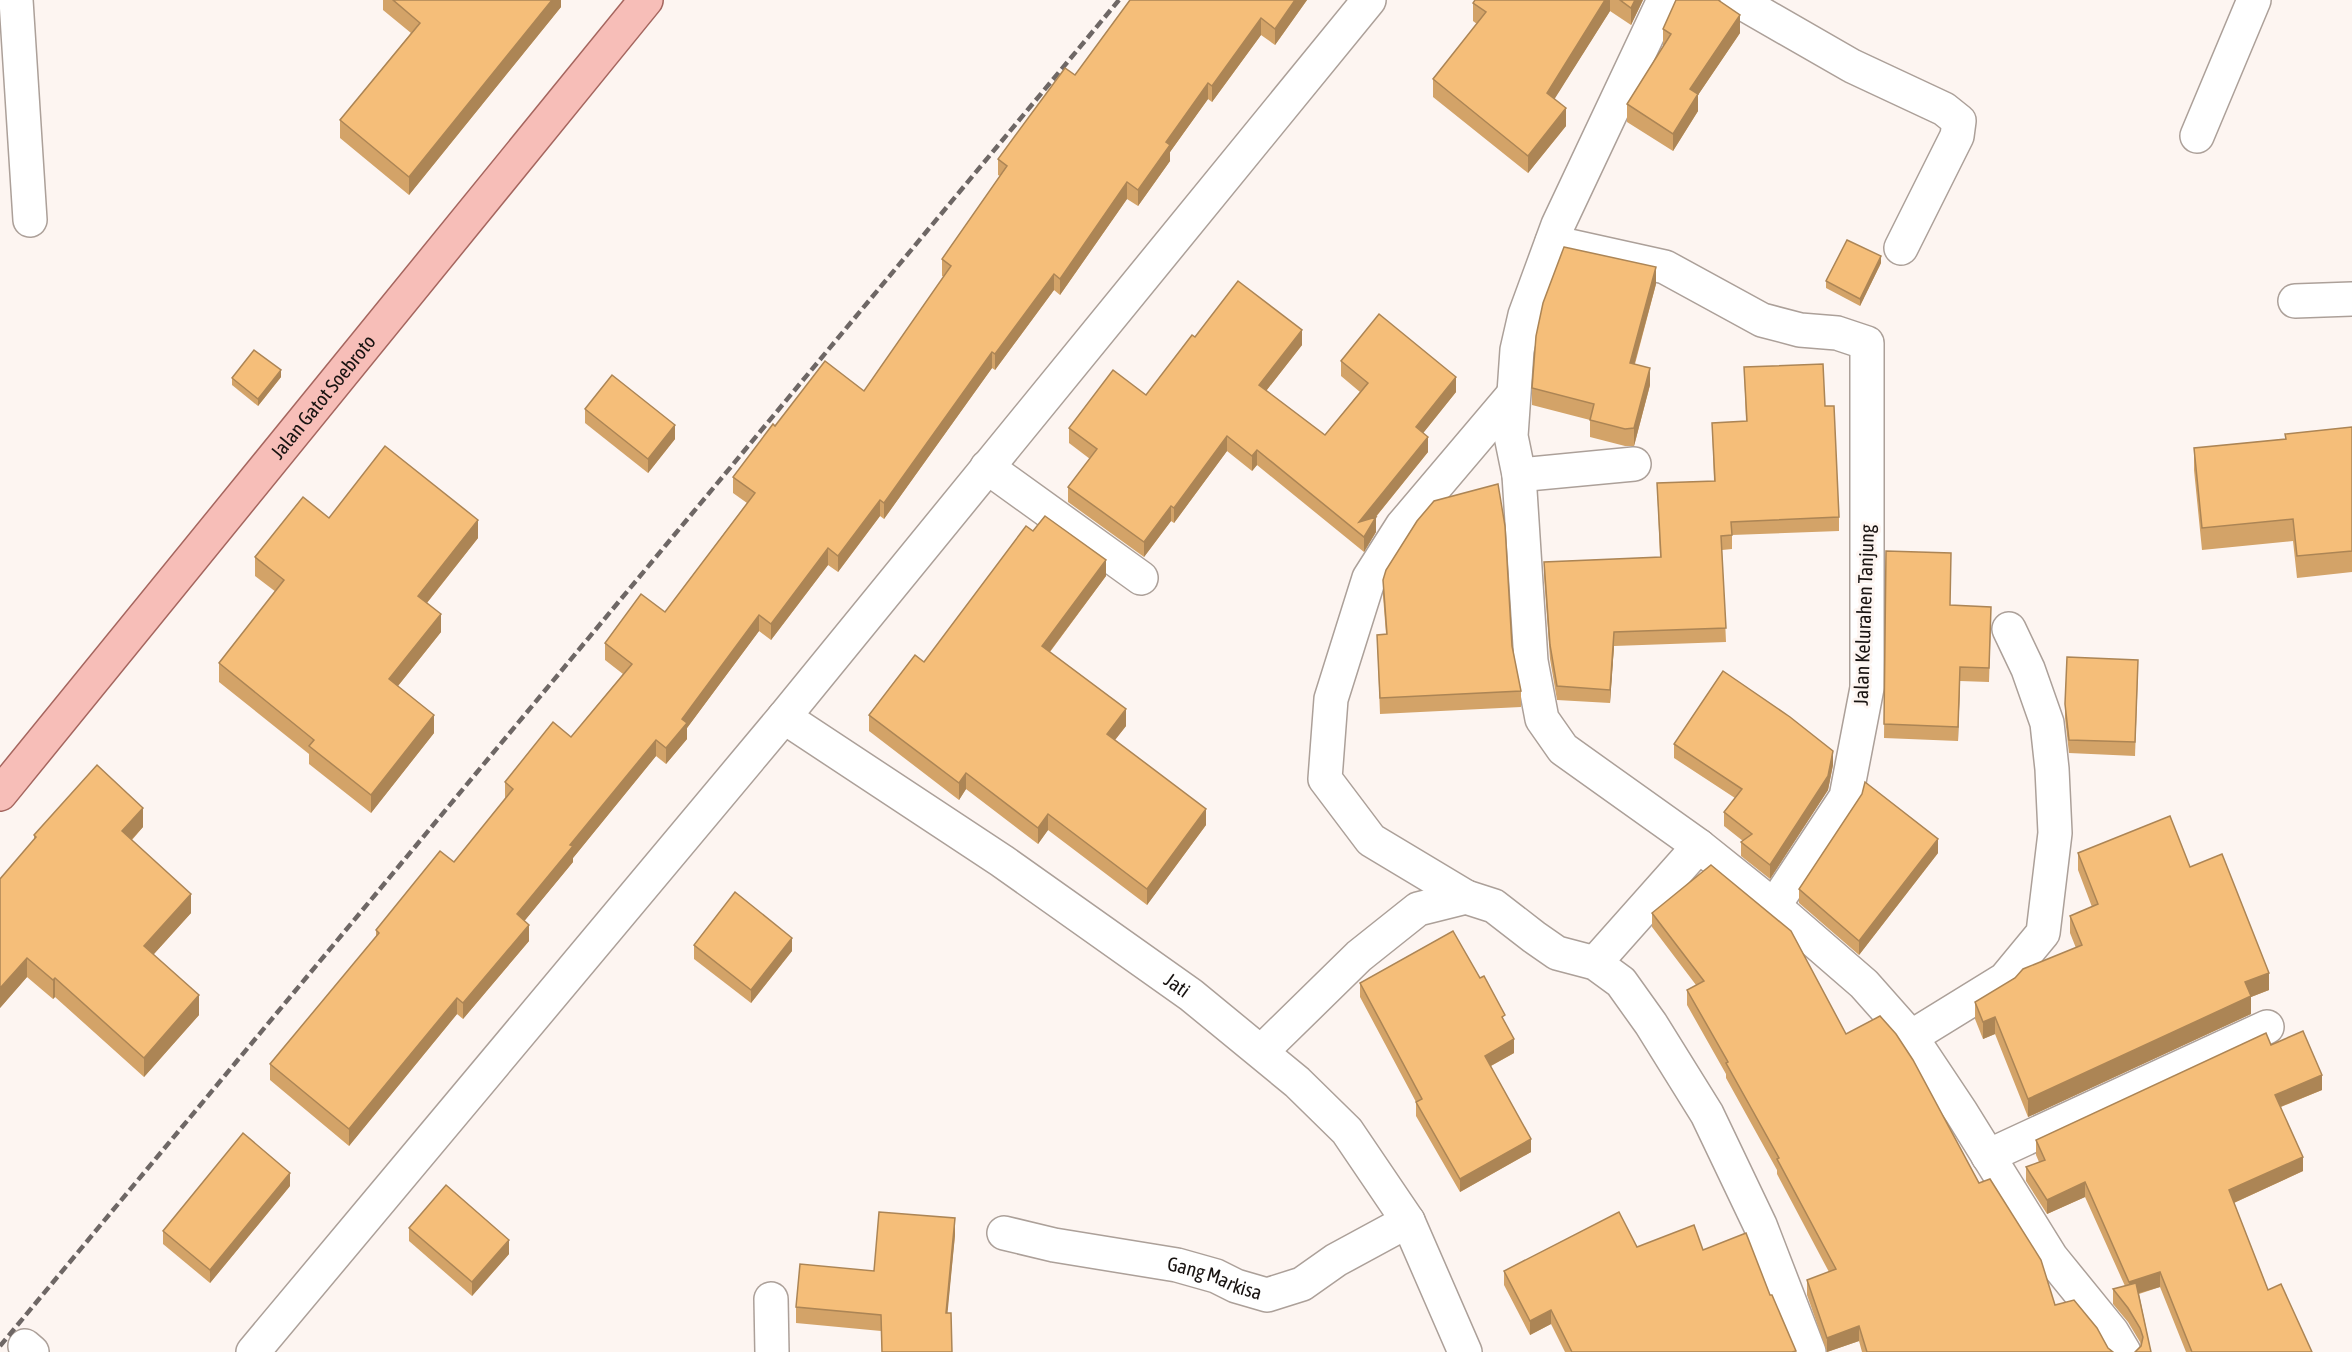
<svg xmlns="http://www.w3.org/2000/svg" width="2352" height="1352" font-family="'Asap Condensed',sans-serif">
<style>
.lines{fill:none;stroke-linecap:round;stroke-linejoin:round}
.minor-casing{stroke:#aca099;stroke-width:36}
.major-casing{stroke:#a5665f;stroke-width:36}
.minor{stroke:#fff;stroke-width:33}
.major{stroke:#f7beb8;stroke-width:33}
.rail{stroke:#6e6765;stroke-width:4.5;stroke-dasharray:9 4.5;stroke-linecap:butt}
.wall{fill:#d3a368}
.shaded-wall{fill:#ac8555}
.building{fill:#f5be79;stroke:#ac8555;stroke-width:1.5}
.labels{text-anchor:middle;stroke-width:6;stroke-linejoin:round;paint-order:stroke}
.street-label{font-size:20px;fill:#181311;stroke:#fdf5f1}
</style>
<rect width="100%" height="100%" fill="#fdf5f1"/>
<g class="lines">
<defs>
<g id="minor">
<path d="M16,0L30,220"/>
<path d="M1664,0L1558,225L1525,315L1517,350L1511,436L1519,475L1531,661L1542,719L1563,749L1699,846L1774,906L1864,984L1911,1037L1961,1112L2051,1257L2112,1332L2124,1352"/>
<path d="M1737,0L1852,66L1944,109L1959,121L1957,136L1901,248"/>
<path d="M2197,136L2254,0"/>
<path d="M1552,242L1665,267L1762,320L1800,330L1837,333L1867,343V688L1846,797L1774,906"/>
<path d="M2295,301L2352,299"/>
<path d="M987,467L1141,578"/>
<path d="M1519,475L1634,464"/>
<path id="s1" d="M784,717L1002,861L1191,995L1297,1082L1347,1131L1408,1221L1465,1352"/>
<path d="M1466,897L1371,840L1325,779L1331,699L1369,578L1402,526L1513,395"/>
<path d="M1595,963L1699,846"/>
<path d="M1911,1037L2005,979L2043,933L2055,833L2052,769L2047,723L2028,669L2009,629"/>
<path d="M1262,1051L1359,956L1418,909L1466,897L1494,906L1534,937L1557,953L1595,963L1621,982L1651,1024L1707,1114L1760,1225L1809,1352"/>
<path d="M1988,1156L2267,1027"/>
<path id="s2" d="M1004,1233L1054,1245L1177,1265L1216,1276L1236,1286L1267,1295L1302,1284L1336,1260L1408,1221"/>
<path d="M771,1299L772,1352"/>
<path d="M25,1346L32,1352"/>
<path d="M253,1352L784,717L1369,0"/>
</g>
<g id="major">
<path id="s3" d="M0,794L646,0"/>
</g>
</defs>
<!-- minor casing -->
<use href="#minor" class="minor-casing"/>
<!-- major casing -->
<use href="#major" class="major-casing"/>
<!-- minor -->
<use href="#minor" class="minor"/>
<!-- major -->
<use href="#major" class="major"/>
<!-- rail -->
<path class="rail" d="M0,1346L1119,0"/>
</g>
<!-- wall -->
<g class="wall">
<path d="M383,0H561V7L409,195L340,138V120L411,33L383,10Z"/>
<path d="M1130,0H1307L1275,45L1261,35L1212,102L1208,99L1170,152V161L1138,206L1127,199L1060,295L1054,290L995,370L992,368L884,519L880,516L838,572L828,565L771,640L759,631L687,728V739L666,764L656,756L573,858V862L524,921L529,941L463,1019L457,1014L349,1146L270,1080V1064L376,937V930L454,862L505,799V782L571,737L623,674L605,660V643L665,612L747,503L733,493V477L775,426L864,391L944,277L942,276V259L1000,176L998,175V159L1075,75Z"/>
<path d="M1475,0H1643L1631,25L1610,11L1554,99L1566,126L1528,173L1433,97V79L1477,24L1473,21V3Z"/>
<path d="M1663,29L1740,33L1698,95V111L1673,151L1627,122V104L1663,47Z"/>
<path d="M1881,263L1860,306L1826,288V281Z"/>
<path d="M1656,284L1635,364L1650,385L1634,446H1625L1590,437V420L1532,405V388Z"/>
<path d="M1195,337L1302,345L1266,391L1325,435L1360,392L1341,376V361L1456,392L1423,433L1428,452L1375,518L1376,532L1364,552L1257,465L1252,471L1227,451L1174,523L1171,521L1144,557L1068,502V487L1090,459L1069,443V428L1146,395Z"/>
<path d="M1744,367L1825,406L1839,517V531L1732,535V549L1722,550L1726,642L1614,646L1610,703L1557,700L1550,659L1544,576V562L1660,557L1657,483L1714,481L1712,423L1746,421Z"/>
<path d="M281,377L258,406L232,385V378Z"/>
<path d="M585,409L675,439L648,473L585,423Z"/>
<path d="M2352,427V572L2297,578L2293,541L2202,550L2194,470V448L2285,439V434Z"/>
<path d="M329,518L478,538L427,603L441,632L398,686L434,733L371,813L309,764V754L219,682V663L276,592L255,576V557Z"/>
<path d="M1033,531L1106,576L1050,652L1126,726L1115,740L1206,825L1147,905L1048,830L1038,844L966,789L959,800L869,731V715L924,662Z"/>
<path d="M1886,551L1950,605L1991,620L1989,682L1960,681L1958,741L1884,738Z"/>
<path d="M1383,580L1512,646L1521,691V707L1380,714L1377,635L1386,634L1383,596Z"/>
<path d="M2138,673L2135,756L2069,753L2065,718V704Z"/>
<path d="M1674,744L1833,765L1828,790L1770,879L1741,856V842L1743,841L1724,826V812L1735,798L1674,758Z"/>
<path d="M143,827L132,840L191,913L153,955L199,1015L144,1077L55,997L53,999L27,977L0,1008L34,840V835Z"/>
<path d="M1938,853L1859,955L1799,903V889Z"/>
<path d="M2078,853L2190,867L2269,990L2251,997V1014L2028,1117L1995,1034L1983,1039L1975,1019V1002L2076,948L2070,933V916L2092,907L2078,870Z"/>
<path d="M1652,913L1846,1034L1979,1183L2055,1305L2113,1352H1862L1859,1341L1827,1352L1807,1295V1280L1829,1272L1777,1174V1170L1726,1078V1074L1687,1005V990L1696,985L1652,927Z"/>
<path d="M694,945L792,951L751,1003L694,959Z"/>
<path d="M1360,983L1505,1022L1514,1053L1491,1066L1531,1152L1460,1192L1416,1116V1102L1360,997Z"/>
<path d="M2271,1045L2322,1090L2281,1107L2303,1171L2234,1203L2268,1290L2312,1352H2186L2160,1287L2139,1294L2151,1352L2141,1346L2140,1342L2128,1322L2113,1304V1289L2125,1286L2085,1197L2047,1214L2026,1181V1167L2039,1162L2036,1155V1140Z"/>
<path d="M290,1186L210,1283L163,1244V1231Z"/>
<path d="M409,1228L509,1254L472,1296L409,1241Z"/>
<path d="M955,1235L947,1313L881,1331L796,1323V1307Z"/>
<path d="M1637,1247L1703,1250L1770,1295L1796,1352H1565L1551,1324L1530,1335L1504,1285V1271Z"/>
</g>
<!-- shaded-wall -->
<g class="shaded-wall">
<path d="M552,0H561V7L409,195V177Z"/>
<path d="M1295,0H1307L1275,45V29Z"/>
<path d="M1605,0H1610V11L1547,111V93Z"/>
<path d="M1635,0H1643L1631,25V8Z"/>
<path d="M1740,15V33L1698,95V111L1673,151V134L1690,89Z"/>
<path d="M1261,18V35L1212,102V86Z"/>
<path d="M1208,83V99L1170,152V161L1138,206V190L1166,142Z"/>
<path d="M1566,108V126L1528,173V156Z"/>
<path d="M1127,182V199L1060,295V279Z"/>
<path d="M1881,256V263L1860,306V299Z"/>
<path d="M1656,267V284L1630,380V363Z"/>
<path d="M1054,274V290L995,370V354Z"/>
<path d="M1302,330V345L1259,400V385Z"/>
<path d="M992,352V368L884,519V503Z"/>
<path d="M1650,368V385L1634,446V428Z"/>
<path d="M281,370V377L258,406V399Z"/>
<path d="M1456,377V392L1416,442V427Z"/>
<path d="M675,425V439L648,473V459Z"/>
<path d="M1227,436V451L1174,523V508Z"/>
<path d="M1428,437V452L1361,535L1359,522Z"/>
<path d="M1257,450V465L1252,471V456Z"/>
<path d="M880,500V516L838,572V556Z"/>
<path d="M1171,506V521L1144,557V542Z"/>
<path d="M1376,517V532L1364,552V537Z"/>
<path d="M478,520V538L418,614V596Z"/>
<path d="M828,548V565L771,640V624Z"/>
<path d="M1106,560V576L1042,662V646Z"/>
<path d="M441,614V632L389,697V679Z"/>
<path d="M759,615V631L687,728V739L666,764V748L682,719Z"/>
<path d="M1614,632V646L1610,703V690Z"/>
<path d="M1960,667V681L1958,741V727Z"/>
<path d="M1126,709V726L1107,750V734Z"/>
<path d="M434,715V733L371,813V795Z"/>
<path d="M656,740V756L573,858V862L517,930V914L570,845Z"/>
<path d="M1833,751V765L1828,790L1770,879V865Z"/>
<path d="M966,773V789L959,800V783Z"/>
<path d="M143,808V827L122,850V831Z"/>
<path d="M1206,809V825L1147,905V889Z"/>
<path d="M1048,814V830L1038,844V828Z"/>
<path d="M1938,839V853L1859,955V941Z"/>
<path d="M191,894V913L144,965V946Z"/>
<path d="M529,925V941L463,1019V1003Z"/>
<path d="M792,938V951L751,1003V990Z"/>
<path d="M27,958V977L0,1008V988Z"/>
<path d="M2269,973V990L2251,997V1014L2028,1117V1099L2245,982Z"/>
<path d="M55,978V997L53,999V980Z"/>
<path d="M199,995V1015L144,1077V1058Z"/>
<path d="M457,998V1014L349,1146V1129Z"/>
<path d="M1995,1017V1034L1983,1039V1022Z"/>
<path d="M1514,1039V1053L1485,1069V1056Z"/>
<path d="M2322,1075V1090L2275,1109V1095Z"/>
<path d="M1531,1139V1152L1460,1192V1179Z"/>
<path d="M2303,1157V1171L2229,1205V1190Z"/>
<path d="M290,1173V1186L210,1283V1270Z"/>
<path d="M2085,1182V1197L2047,1214V1200Z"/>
<path d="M955,1218V1235L946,1329V1313Z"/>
<path d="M509,1240V1254L472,1296V1282Z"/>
<path d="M2160,1272V1287L2129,1296V1282Z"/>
<path d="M1551,1310V1324L1530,1335V1321Z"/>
<path d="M1859,1326V1341L1827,1352V1338Z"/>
</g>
<!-- building -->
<g class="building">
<path d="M393,0H552L409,177L340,120L420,23Z"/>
<path d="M1130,0H1295L1275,29L1261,18L1212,86L1208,83L1166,142L1170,145L1138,190L1127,182L1060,279L1054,274L995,354L992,352L884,503L880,500L838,556L828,548L771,624L759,615L682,719L687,723L666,748L656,740L570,845L573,846L517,914L529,925L463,1003L457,998L349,1129L270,1064L379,933L376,930L440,851L454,862L513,789L505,782L553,722L571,737L632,664L605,643L641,594L665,612L755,493L733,477L773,424L775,426L825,361L864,391L951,266L942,259L1007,166L998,159L1065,68L1075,75Z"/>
<path d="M1475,0H1605L1547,93L1566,108L1528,156L1433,79L1486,12L1473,3Z"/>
<path d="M1620,0H1635L1631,8Z"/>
<path d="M1676,0H1718L1740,15L1690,89L1698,94L1673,134L1627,104L1671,34L1663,29Z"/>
<path d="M1847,240L1881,256L1860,299L1826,281Z"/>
<path d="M1564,247L1656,267L1630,363L1650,368L1634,428L1625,429L1590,420L1594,404L1532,388L1536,336L1543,303Z"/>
<path d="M1238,281L1302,330L1259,385L1325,435L1368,383L1341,361L1379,314L1456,377L1416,427L1428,437L1359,522L1376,517L1364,537L1257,450L1252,456L1227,436L1174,508L1171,506L1144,542L1068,487L1097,449L1069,428L1113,370L1146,395L1192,335L1195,337Z"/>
<path d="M254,350L281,370L258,399L232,378Z"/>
<path d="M1823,364L1825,406H1834L1839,517L1731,522L1732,535L1721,536L1726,628L1614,632L1610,690L1557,686L1550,645L1544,562L1661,557L1657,483L1715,481L1712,423L1747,421L1744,367Z"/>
<path d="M612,375L675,425L648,459L585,409Z"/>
<path d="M2352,427V551L2297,556L2293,519L2202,528L2194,448L2286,439L2285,434Z"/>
<path d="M385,446L478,520L418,596L441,614L389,679L434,715L371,795L309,746L314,740L219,663L284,580L255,557L303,497L329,518Z"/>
<path d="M1498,484L1505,526L1512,646L1521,691L1380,698L1377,635L1387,634L1383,580L1386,570L1417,521L1434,501Z"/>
<path d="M1045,516L1106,560L1042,646L1126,709L1107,734L1206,809L1147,889L1048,814L1038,828L966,773L959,783L869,715L915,655L924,662L1026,526L1033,531Z"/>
<path d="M1886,551L1951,553L1950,605L1991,607L1989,668L1960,667L1958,727L1884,724Z"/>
<path d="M2067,657L2138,660L2135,742L2069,740L2065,704Z"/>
<path d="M1723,671L1790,717L1833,751L1828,776L1770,865L1741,842L1752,834L1724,812L1742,789L1674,744Z"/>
<path d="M97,765L143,808L122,831L191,894L144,946L199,995L144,1058L55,978L53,980L27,958L0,988V879L36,837L34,835Z"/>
<path d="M1865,782L1938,839L1859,941L1799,889L1862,794Z"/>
<path d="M2170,816L2190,867L2222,854L2269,973L2245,982L2251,996L2028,1099L1995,1017L1983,1022L1975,1002L2015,978L2023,969L2082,945L2070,916L2098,904L2078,853Z"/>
<path d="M1711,865L1791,931L1846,1034L1880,1016L1896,1034L1913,1060L1979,1183L1990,1179L2041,1260L2055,1305L2074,1300L2097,1328L2108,1348L2113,1352H1867L1859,1326L1827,1338L1807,1280L1836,1269L1777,1159L1779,1158L1726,1063L1728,1062L1687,990L1704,981L1652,913Z"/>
<path d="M735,892L792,938L751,990L694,945Z"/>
<path d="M1453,931L1480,978L1484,976L1505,1015L1502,1017L1514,1039L1485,1056L1531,1139L1460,1179L1416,1102L1422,1099L1360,983Z"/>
<path d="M2303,1031L2322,1075L2275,1095L2303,1157L2229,1190L2268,1290L2281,1284L2312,1352H2192L2160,1272L2129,1282L2085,1182L2047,1200L2026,1167L2045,1160L2036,1140L2266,1033L2271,1045Z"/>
<path d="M243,1133L290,1173L210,1270L163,1231Z"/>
<path d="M446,1185L509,1240L472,1282L409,1228Z"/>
<path d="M879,1212L955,1218L946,1313H951L952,1352H882L881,1315L796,1307L800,1264L874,1271Z"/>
<path d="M1619,1212L1637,1247L1694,1225L1703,1250L1746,1233L1770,1295H1772L1796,1351L1792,1352H1572L1551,1310L1530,1321L1504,1271Z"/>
<path d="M2136,1283L2151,1352H2135L2141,1346L2143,1337L2140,1328L2128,1308L2113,1289Z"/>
</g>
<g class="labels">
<!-- street labels -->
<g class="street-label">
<text dy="7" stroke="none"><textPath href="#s3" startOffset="512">Jalan Gatot Soebroto</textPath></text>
<text transform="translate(1864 615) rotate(-88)" y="7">Jalan Kelurahen Tanjung</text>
<text dy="7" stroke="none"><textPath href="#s1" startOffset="476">Jati</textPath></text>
<text dy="7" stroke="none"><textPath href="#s2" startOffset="216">Gang Markisa</textPath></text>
</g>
</g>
</svg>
